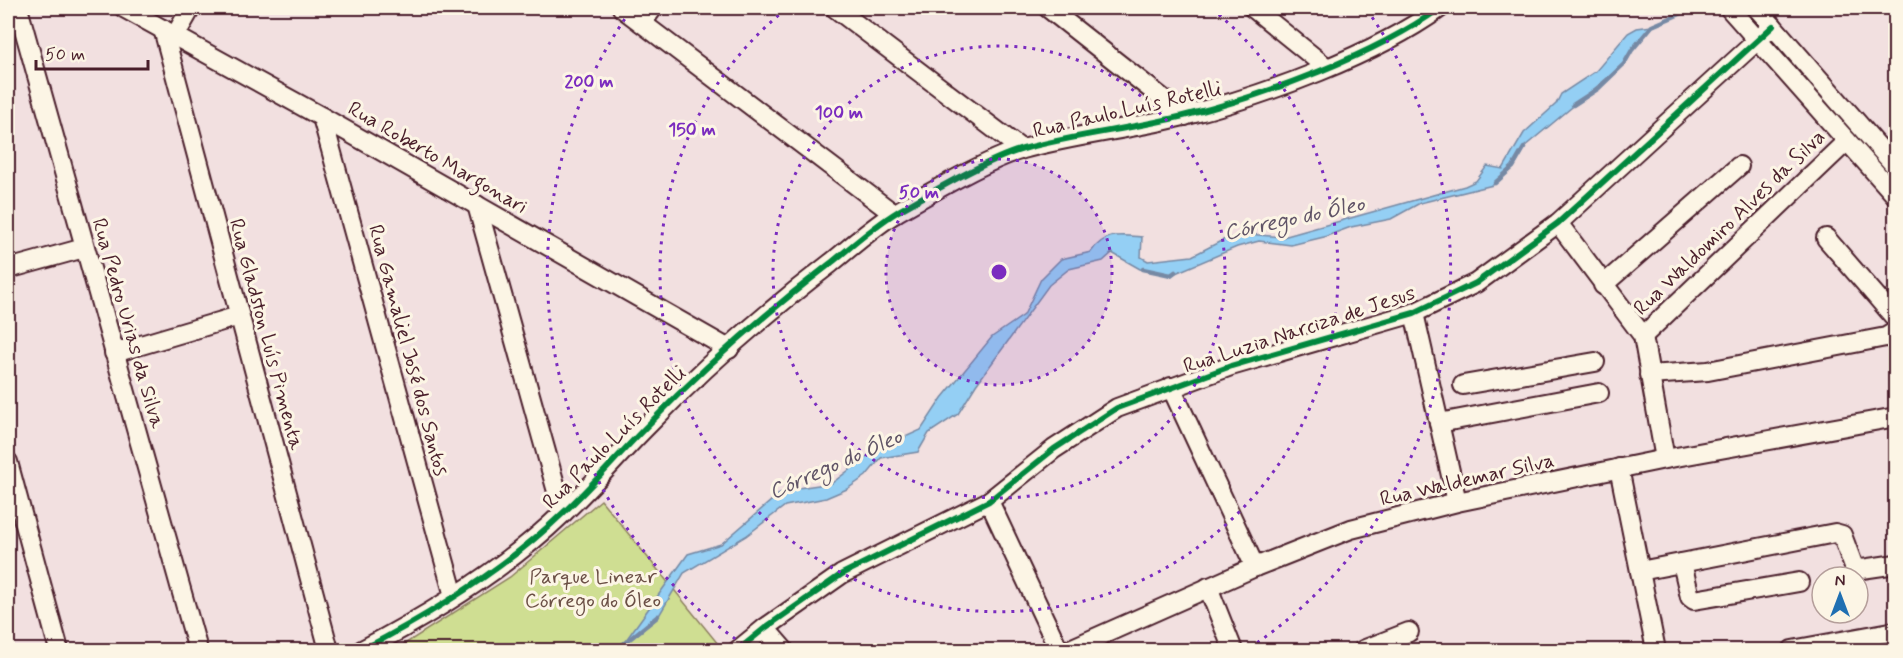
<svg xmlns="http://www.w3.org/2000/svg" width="1903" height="658" font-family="Mynerve,sans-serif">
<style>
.park{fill:#cfde92;stroke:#8c7e5e;stroke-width:1.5}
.water{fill:#94cff4;stroke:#7689a4;stroke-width:1.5}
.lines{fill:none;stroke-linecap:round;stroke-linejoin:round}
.stream{stroke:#7689a4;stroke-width:4.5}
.minor-casing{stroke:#4a1f2b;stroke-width:22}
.minor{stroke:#fcf5e5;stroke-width:18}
.cycleway-casing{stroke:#fcf5e5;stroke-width:10}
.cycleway{stroke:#00873e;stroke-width:6}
.ring{fill:none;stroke:#7b2cbf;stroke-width:3;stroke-dasharray:3 6}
.labels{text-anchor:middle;stroke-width:6;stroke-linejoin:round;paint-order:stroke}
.street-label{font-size:21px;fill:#4a1f2b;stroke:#fcf5e5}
.park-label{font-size:21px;fill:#6b4f45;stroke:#fcf5e5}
.water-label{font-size:22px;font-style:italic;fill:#605467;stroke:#fcf5e5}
.centre{fill:#7b2cbf;stroke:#fcf5e5;stroke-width:3}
.ring-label{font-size:18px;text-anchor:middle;font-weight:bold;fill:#7b2cbf;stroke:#fcf5e5;stroke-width:6;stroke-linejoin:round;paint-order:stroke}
</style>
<rect width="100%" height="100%" fill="#f2e0e0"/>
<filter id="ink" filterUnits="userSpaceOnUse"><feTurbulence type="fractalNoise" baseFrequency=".0167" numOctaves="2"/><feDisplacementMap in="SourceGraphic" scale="12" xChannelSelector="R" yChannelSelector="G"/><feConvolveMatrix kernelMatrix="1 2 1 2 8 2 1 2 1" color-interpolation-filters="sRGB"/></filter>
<g filter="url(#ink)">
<!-- park -->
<path class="park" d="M601,500L719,645L712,650H395L510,577Z"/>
<!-- water -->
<path class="water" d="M1652,26L1632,50L1624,64L1524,147L1513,167L1493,185L1420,203L1391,219L1351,227L1324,237L1291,245L1259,241L1237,247L1171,275L1140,269L1112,253L1103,261L1069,269L1049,285L976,385L958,414L929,433L918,452L881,458L866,476L847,489L826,498L785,506L746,536L684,573L657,619L621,647L688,554L721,544L778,495L791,489L832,483L874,451L921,430L942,398L992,337L1024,315L1041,279L1061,259L1091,252C1105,232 1119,235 1142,237L1141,257L1148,261L1192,256L1223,240L1247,234L1283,237L1465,186L1476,181L1487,166L1503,169L1524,133L1556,104L1561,94L1596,71L1628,33L1637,28Z"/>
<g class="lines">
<!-- stream -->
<g class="stream">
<path d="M1573,105L1599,88L1624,64L1632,50L1652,26L1694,8"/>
<path d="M1495,183L1513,167L1524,148"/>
<path d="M1143,269L1171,275L1175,272"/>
<path d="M616,650L658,616"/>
</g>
<defs>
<g id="minor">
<path d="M18,8L198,650"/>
<path d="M124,8L322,117L729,349"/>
<path d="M622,8L894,214"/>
<path d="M835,8L1021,149"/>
<path d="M1048,8L1185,116"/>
<path d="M1253,8L1326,67"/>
<path d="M1729,8L1896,196"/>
<path d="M1757,8L1896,167"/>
<path d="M642,23L653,8"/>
<path d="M163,29L329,650"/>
<path d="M175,36L191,8"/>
<path d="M322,117L454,596"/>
<path d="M477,205L563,513"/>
<path d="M1558,223L1643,336L1665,459"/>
<path d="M1826,238L1896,319"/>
<path d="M8,269L84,248"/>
<path d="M1603,285L1739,166"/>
<path d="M1414,313L1457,502"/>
<path d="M1643,336L1847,141"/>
<path d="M114,353L239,316"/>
<path d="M1649,375L1708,371L1886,337L1896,331"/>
<path d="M1463,385L1595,362"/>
<path d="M1171,387L1255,567"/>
<path d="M1439,423L1599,393"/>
<path d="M8,462L59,650"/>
<path d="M1619,468L1656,650"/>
<path d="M989,501L1059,650"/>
<path d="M1682,563L1690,597L1694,600L1799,582"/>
<path d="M1640,571L1835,533L1842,535L1854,567L1862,569L1896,564"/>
<path d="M1208,587L1233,650"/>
<path d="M765,628L784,650"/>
<path d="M362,650C433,613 505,569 563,513C593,485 619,454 648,425C704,367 767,312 831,263C852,246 874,226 897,212C930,193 988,159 1023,149C1077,134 1133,129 1187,115C1266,95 1375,55 1440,8"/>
<path d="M738,650L765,628L842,574L989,501L1054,449L1117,408L1231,366L1414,313L1476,283L1558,223L1773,26"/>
<path d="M1068,650L1255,567L1351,529L1457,502L1665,459L1896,417"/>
<path d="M1363,650L1409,632"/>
<path d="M1792,650L1896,631"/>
</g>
</defs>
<!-- minor casing -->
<use href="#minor" class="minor-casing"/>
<!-- minor -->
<use href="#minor" class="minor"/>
<defs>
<g id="cycleway">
<path d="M362,650C433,613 505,569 563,513C593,485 619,454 648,425C704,367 767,312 831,263C852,246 874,226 897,212C930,193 988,159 1023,149C1077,134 1133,129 1187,115C1266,95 1375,55 1440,8"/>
<path d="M738,650L765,628L842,574L989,501L1054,449L1117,408L1231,366L1414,313L1476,283L1558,223L1773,26"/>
</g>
</defs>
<!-- cycleway casing -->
<use href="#cycleway" class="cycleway-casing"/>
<!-- cycleway -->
<use href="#cycleway" class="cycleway"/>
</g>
</g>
<!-- distance rings -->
<circle cx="999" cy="272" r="113" fill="#7b2cbf" fill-opacity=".12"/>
<g class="ring">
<circle cx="999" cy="272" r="113"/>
<circle cx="999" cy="272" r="226"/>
<path d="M1212 9A339 339 0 1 1 786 9"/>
<path d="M750 649A452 452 0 0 1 631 10M1367 10A452 452 0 0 1 1248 649"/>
</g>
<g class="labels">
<!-- street labels -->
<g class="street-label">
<text transform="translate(1127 109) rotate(-13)" y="7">Rua Paulo Luís Rotelli</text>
<text transform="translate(438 157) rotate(30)" y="7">Rua Roberto Margonari</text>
<text transform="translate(1729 222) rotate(-44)" y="7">Rua Waldomiro Alves da Silva</text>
<text transform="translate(129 323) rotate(74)" y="7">Rua Pedro Urias da Silva</text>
<text transform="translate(1299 329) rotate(-18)" y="7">Rua Luzia Narciza de Jesus</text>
<text transform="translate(267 334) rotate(75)" y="7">Rua Gladston Luís Pimenta</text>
<text transform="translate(409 350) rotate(75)" y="7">Rua Gamaliel José dos Santos</text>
<text transform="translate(614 437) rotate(-45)" y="7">Rua Paulo Luís Rotelli</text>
<text transform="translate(1467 479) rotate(-13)" y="7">Rua Waldemar Silva</text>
</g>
<!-- park labels -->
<g class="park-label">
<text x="593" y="583">Parque Linear<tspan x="593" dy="24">Córrego do Óleo</tspan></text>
</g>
<!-- water labels -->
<g class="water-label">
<text transform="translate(1294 217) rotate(-12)" y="8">Córrego do Óleo</text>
<text transform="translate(835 463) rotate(-24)" y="8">Córrego do Óleo</text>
</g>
</g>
<circle cx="999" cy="272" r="9" class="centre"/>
<g class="ring-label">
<text x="589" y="87">200 m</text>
<text x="839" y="118">100 m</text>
<text x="692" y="135">150 m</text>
<text x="919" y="198">50 m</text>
</g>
<!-- margin -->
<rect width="1903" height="658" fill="none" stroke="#fcf5e5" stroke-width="30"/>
<rect x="15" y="15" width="1873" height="628" fill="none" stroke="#4a1f2b" stroke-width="2" filter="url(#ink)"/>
<!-- north arrow -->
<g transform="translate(1840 595)"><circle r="28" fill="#fcf5e5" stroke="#b59f9b" stroke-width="1.5"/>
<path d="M0-4.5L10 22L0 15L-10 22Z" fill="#1f6fb2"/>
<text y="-9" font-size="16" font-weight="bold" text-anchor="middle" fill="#4a1f2b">N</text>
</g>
<!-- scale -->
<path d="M36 60v9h112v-9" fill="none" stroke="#4a1f2b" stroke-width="3"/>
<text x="45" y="60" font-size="18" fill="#4a1f2b" stroke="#fcf5e5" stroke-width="4.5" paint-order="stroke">50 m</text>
</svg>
